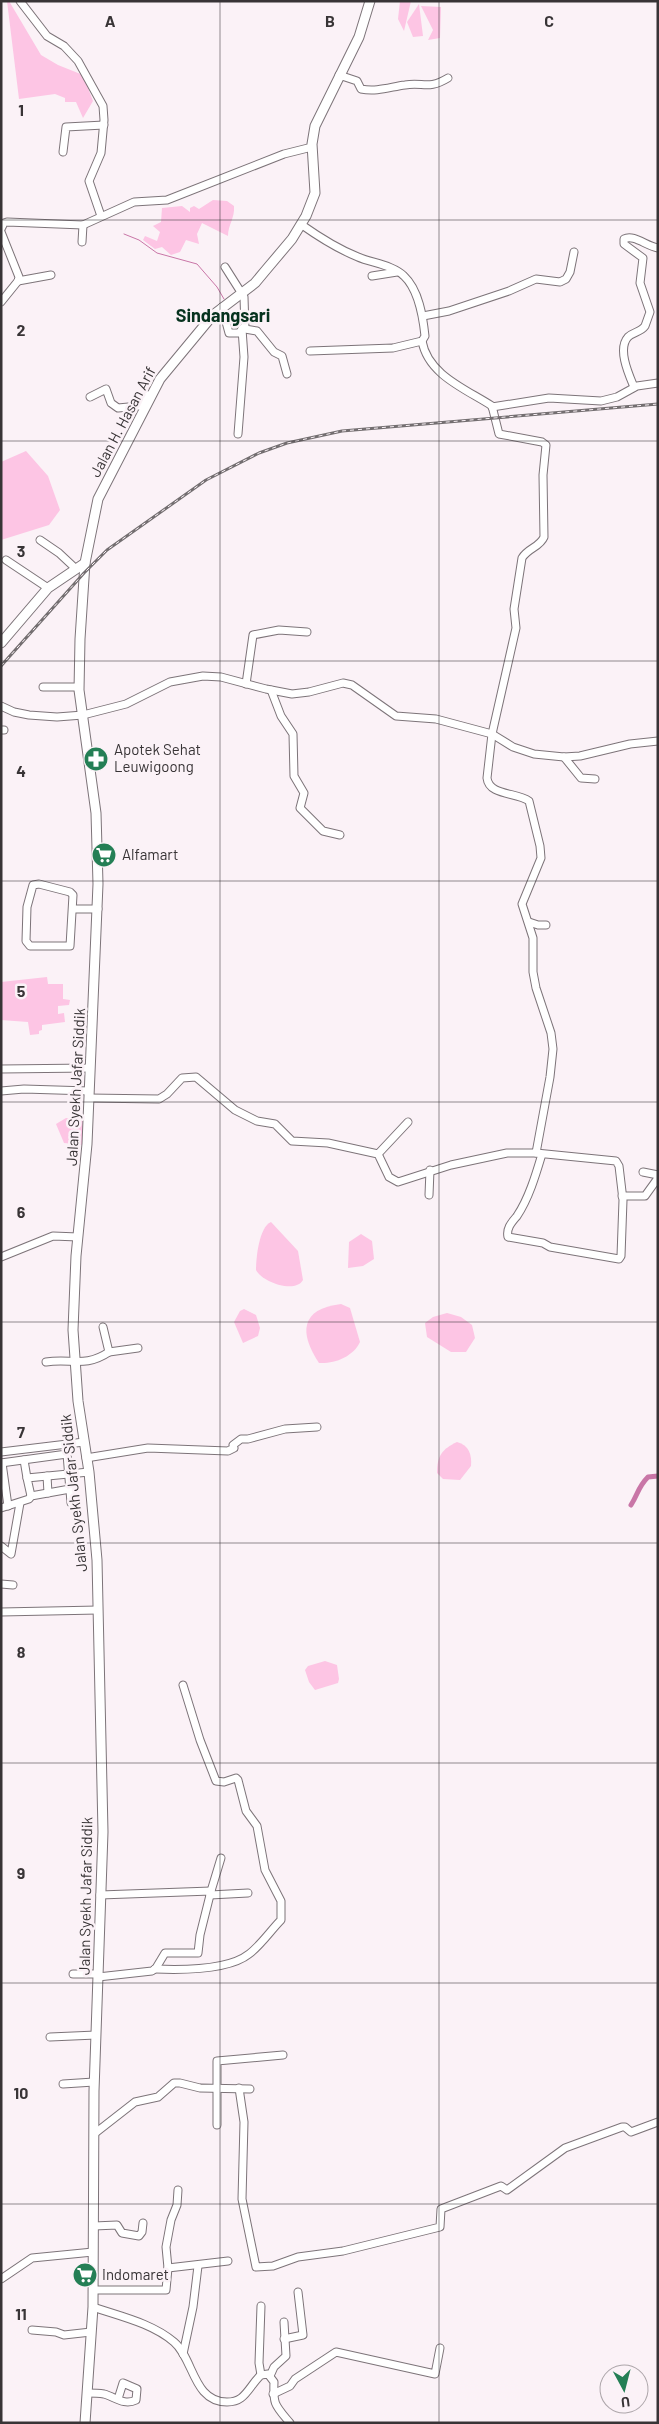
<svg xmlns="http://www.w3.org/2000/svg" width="659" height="2424" font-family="Barlow,sans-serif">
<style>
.green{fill:#fdc5e4}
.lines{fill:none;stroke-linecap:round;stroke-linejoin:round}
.stream{stroke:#c976a7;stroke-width:1}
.canal{stroke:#c976a7;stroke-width:5}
.minor-casing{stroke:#7d7479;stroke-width:9}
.major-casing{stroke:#7d7479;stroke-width:11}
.minor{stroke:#fff;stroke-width:7}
.major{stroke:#fff;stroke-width:9}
.rail-casing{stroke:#736e70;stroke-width:3}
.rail{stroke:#fbf2f7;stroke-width:1;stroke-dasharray:4;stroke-linecap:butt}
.grid{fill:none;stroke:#383436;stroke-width:1;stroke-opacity:0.55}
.labels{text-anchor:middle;stroke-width:5;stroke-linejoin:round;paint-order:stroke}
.street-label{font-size:15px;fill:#383436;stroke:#fbf2f7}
.poi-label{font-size:15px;fill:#383436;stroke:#fbf2f7;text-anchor:start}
.quarter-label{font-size:18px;font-weight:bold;fill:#06321e;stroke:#fbf2f7}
.grid-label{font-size:16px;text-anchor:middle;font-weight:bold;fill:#383436;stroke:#fbf2f7;stroke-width:5;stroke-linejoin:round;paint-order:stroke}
</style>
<rect width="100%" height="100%" fill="#fbf2f7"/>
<!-- green -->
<g class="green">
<path d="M7,1H9L41,55L58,65L83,75L93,101L83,118L76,102H65V98L55,94L19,99Z"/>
<path d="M400,1H411L404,31L398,19Z"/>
<path d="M419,4L423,36L413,37L407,22Z"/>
<path d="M421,6L441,7L440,38L428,40L433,30Z"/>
<path d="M213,200L227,201L234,206C235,218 228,225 228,236L202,223L197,234L199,244L186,240L180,252L171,255L162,247L155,249L143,240L145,236L157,241L160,232L153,226L161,222L162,208L182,206L190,212V208L194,206L199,209Z"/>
<path d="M26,451L48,476L60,510L49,525L1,540V462Z"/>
<path d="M47,977L48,984H63V999L70,1000L69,1005L58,1006V1014L64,1013L65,1022L42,1025V1030L39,1031V1034L30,1035L28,1022L1,1020V982Z"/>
<path d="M66,1118L85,1119L83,1145L64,1143L56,1124Z"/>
<path d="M271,1222L298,1251L303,1280C295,1294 262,1282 256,1270C256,1258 259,1227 271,1222Z"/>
<path d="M361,1234L372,1241L374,1259L363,1266L348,1268L349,1242Z"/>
<path d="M341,1304L350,1308L360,1342C353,1357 334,1364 319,1363C299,1333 300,1309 341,1304Z"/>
<path d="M244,1309L256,1315L260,1328L258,1336L243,1343L234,1322L240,1311Z"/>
<path d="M447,1313L461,1317L472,1325L475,1338L466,1352H451L427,1337L425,1323L433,1317Z"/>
<path d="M457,1442C469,1445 472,1455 471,1466L460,1480L443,1479L437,1473C437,1456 442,1449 457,1442Z"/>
<path d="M325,1661L337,1665L339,1679L338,1683L315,1690L309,1682L305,1670L308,1666Z"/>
</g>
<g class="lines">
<!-- stream -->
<path class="stream" d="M124,234L139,240L157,253L197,264L217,287L224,299"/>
<!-- canal -->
<path class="canal" d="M631,1505C638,1494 638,1487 648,1477L658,1476"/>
<defs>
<g id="minor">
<path d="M20,1L47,36L64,46L78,61L103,106L104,120L101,153L89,181L101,216"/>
<path d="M339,75L357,81L361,89C377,92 390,87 405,85C424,82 428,90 448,78"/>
<path d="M63,152L66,127L104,125"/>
<path d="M302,225C319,237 338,249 358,257C372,263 393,265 404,276C419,290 423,317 425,336L422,341L393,348L310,351"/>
<path d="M1,229L4,223L7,222L83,225L134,202L167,200L284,154L312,147"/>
<path d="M1,232L19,277L18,281L1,302"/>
<path d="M82,242L83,225"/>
<path d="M225,267L244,297L245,329L257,331L274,352L282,356L287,374"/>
<path d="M372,276L397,272"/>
<path d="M18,281L51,275"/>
<path d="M222,307L229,333H239L243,328"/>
<path d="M423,316L449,311L509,291L536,279L560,282L566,279L570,272L574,252"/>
<path d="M422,341C428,375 466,389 492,406L499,434L542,442L546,445L543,475L544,537C540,547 528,548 522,558L514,609L516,628L492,734L487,778C489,796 517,792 529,801L540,846L541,858L522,904L533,938V972L536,988L551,1033L553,1049L550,1077L536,1153"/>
<path d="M634,387C629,375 617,349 628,337C633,332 641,332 645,326L650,312L640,283L643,258L624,244V239C634,234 646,246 658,248"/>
<path d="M90,397L106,389L111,403L118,408L139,406L148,395"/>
<path d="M492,407L549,398L601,401L617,397L637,386L658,383"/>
<path d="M238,434L244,357L242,329"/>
<path d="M40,540L59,553L75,568"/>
<path d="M6,560L48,588"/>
<path d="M246,684L253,635L279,630L307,632"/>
<path d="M43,687H79"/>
<path d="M271,690L281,716L293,734L294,776L304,793L300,808L323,831L340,835"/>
<path d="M1,706L14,712L29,715L57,717L83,715L126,704L170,682L203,676L221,677L266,689L292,694L309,692L343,683L352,685L396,716L436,719L492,734L513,747L534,754L564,757L580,756L630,744L658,741"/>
<path d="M1,730H4"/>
<path d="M564,757L581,778L595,779"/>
<path d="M39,884L70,892L73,895L70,946H30L26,941L27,907L33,885Z"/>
<path d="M73,909H98"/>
<path d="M529,922L538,925H546"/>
<path d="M1,1069L90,1068"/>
<path d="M1,1091L24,1089L89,1091"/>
<path d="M89,1098L159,1099L167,1094L182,1078L196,1077L235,1110L257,1121L275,1124L292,1141L328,1143L378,1154L389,1177L398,1182L451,1165L507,1153H536L616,1161L619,1166L623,1200L621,1256L619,1259L550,1247L543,1243L508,1237C506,1228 512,1222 517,1216C529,1198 536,1174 542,1154"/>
<path d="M378,1154L408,1122"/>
<path d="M643,1172L658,1175"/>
<path d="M429,1195L430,1170"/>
<path d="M622,1196H645L658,1178"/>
<path d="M1,1257L53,1236L78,1237"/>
<path d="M109,1352L138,1348"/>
<path d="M46,1362C71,1358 85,1368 109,1352L103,1327"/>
<path d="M1,1452L84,1442"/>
<path d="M86,1458L148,1448L228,1451L234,1448L233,1445L241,1439H248L285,1429L317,1427"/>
<path d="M24,1460L27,1478"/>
<path d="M1,1463L67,1454L71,1503"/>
<path d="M2,1463L8,1506"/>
<path d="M47,1476L48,1493"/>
<path d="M31,1496L70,1489"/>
<path d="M1,1508L29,1499L31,1496L27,1478L89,1472"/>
<path d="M1,1546L11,1554L20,1503"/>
<path d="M1,1584L13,1585"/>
<path d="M1,1612L98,1610"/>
<path d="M211,1891L221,1858"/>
<path d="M210,1895L248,1893"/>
<path d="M155,1969C180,1970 229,1970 249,1954C261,1945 271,1930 281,1920V1901L265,1870L257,1826L246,1811L238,1780L236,1778L224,1782L216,1781L200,1740L183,1685"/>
<path d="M73,1974H98"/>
<path d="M98,1977L152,1971L156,1968L165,1953H198L200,1935L211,1891L100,1895"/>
<path d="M50,2037L96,2035"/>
<path d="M63,2084L94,2082"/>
<path d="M239,2088L244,2122L242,2199L256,2267L273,2266L298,2257L343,2251L440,2227L441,2209L501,2186L507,2190L565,2148L622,2127H625L631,2132L658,2122"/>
<path d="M217,2125V2061L283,2055"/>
<path d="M94,2134L135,2102L158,2097L174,2083H180L200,2088L250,2089"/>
<path d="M94,2226L117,2225L122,2233L139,2236L142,2232L143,2223"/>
<path d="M168,2268L228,2261"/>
<path d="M1,2279L32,2258L93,2252"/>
<path d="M93,2290H166L168,2268L166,2247L171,2220L177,2205L178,2190"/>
<path d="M261,2306L259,2363L261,2375"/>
<path d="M93,2307C119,2316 152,2323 174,2342C194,2359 193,2402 227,2402C232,2402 237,2401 241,2398C249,2392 253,2382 261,2375L268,2374L274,2382C273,2405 275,2405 290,2423"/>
<path d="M32,2330L56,2332L64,2335L91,2332"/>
<path d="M284,2339L303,2335L298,2292"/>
<path d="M183,2354L193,2307L198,2266"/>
<path d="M270,2376L274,2367L286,2356L284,2322"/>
<path d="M87,2393C92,2393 98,2393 104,2394C115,2397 124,2406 136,2400L137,2389L123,2383L118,2399"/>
<path d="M273,2394L290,2386L295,2379L336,2352L435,2374L440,2348"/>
</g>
<g id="major">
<path d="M1,643L48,588L85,563"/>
<path d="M85,2423L93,2307L94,2091L103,1832L97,1560L89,1472L78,1401L73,1330L76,1256L87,1144L98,884L96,813L79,690L80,639L85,563L98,499L160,379L213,315L255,283L265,271L292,239L306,216L315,193L312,144L315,126L359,37L370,1"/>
</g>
</defs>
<!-- minor casing -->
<use href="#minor" class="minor-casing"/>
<!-- major casing -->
<use href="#major" class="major-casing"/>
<!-- minor -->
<use href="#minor" class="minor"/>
<!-- major -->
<use href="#major" class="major"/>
<defs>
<path id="rail" d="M1,666L84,573L107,550L206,480L259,453L287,443L342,431L658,404"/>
</defs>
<!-- rail casing -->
<use href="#rail" class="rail-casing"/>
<!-- rail -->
<use href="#rail" class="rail"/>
</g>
<!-- grid -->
<path class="grid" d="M220,1V2423M439,1V2423M1,220H658M1,441H658M1,661H658M1,881H658M1,1102H658M1,1322H658M1,1543H658M1,1763H658M1,1983H658M1,2204H658"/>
<!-- icons -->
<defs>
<symbol id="pharmacy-disc" viewBox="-11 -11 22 22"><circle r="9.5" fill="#247f55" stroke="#fbf2f7"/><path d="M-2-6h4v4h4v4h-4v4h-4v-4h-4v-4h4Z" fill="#fff"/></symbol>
<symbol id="supermarket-disc" viewBox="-11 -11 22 22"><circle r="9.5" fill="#247f55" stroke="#fbf2f7"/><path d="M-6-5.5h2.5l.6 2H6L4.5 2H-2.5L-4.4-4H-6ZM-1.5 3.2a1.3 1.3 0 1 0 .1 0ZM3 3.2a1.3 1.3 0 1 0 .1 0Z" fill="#fff"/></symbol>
</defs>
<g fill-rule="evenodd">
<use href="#pharmacy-disc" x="82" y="745" width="28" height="28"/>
<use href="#supermarket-disc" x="90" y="841" width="28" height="28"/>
<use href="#supermarket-disc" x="71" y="2261" width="28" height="28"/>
</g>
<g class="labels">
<!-- street labels -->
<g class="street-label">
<text transform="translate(123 422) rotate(-62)" y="5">Jalan H. Hasan Arif</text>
<text transform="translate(76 1087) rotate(-87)" y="5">Jalan Syekh Jafar Siddik</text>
<text transform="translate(74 1493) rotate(-96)" y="5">Jalan Syekh Jafar Siddik</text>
<text transform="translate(86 1896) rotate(-89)" y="5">Jalan Syekh Jafar Siddik</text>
</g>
<!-- poi labels -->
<g class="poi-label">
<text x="114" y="755">Apotek Sehat<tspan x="114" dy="17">Leuwigoong</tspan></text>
<text x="122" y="860">Alfamart</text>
<text x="102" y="2280">Indomaret</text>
</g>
<!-- quarter labels -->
<g class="quarter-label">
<text x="223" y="322">Sindangsari</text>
</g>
</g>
<g class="grid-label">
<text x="110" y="27">A</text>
<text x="330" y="27">B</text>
<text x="549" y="27">C</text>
<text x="21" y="116">1</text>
<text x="21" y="336">2</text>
<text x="21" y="557">3</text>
<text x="21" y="777">4</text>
<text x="21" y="997">5</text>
<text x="21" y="1218">6</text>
<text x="21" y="1438">7</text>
<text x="21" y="1658">8</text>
<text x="21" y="1879">9</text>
<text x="21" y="2099">10</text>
<text x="21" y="2320">11</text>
</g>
<!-- border -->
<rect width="659" height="2424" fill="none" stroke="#383436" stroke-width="5"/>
<!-- north arrow -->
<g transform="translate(624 2389) rotate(173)"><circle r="24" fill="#fbf2f7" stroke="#ada6aa"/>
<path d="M0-4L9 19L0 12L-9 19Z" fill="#247f55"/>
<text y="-8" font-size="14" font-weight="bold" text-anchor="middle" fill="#383436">U</text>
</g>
</svg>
